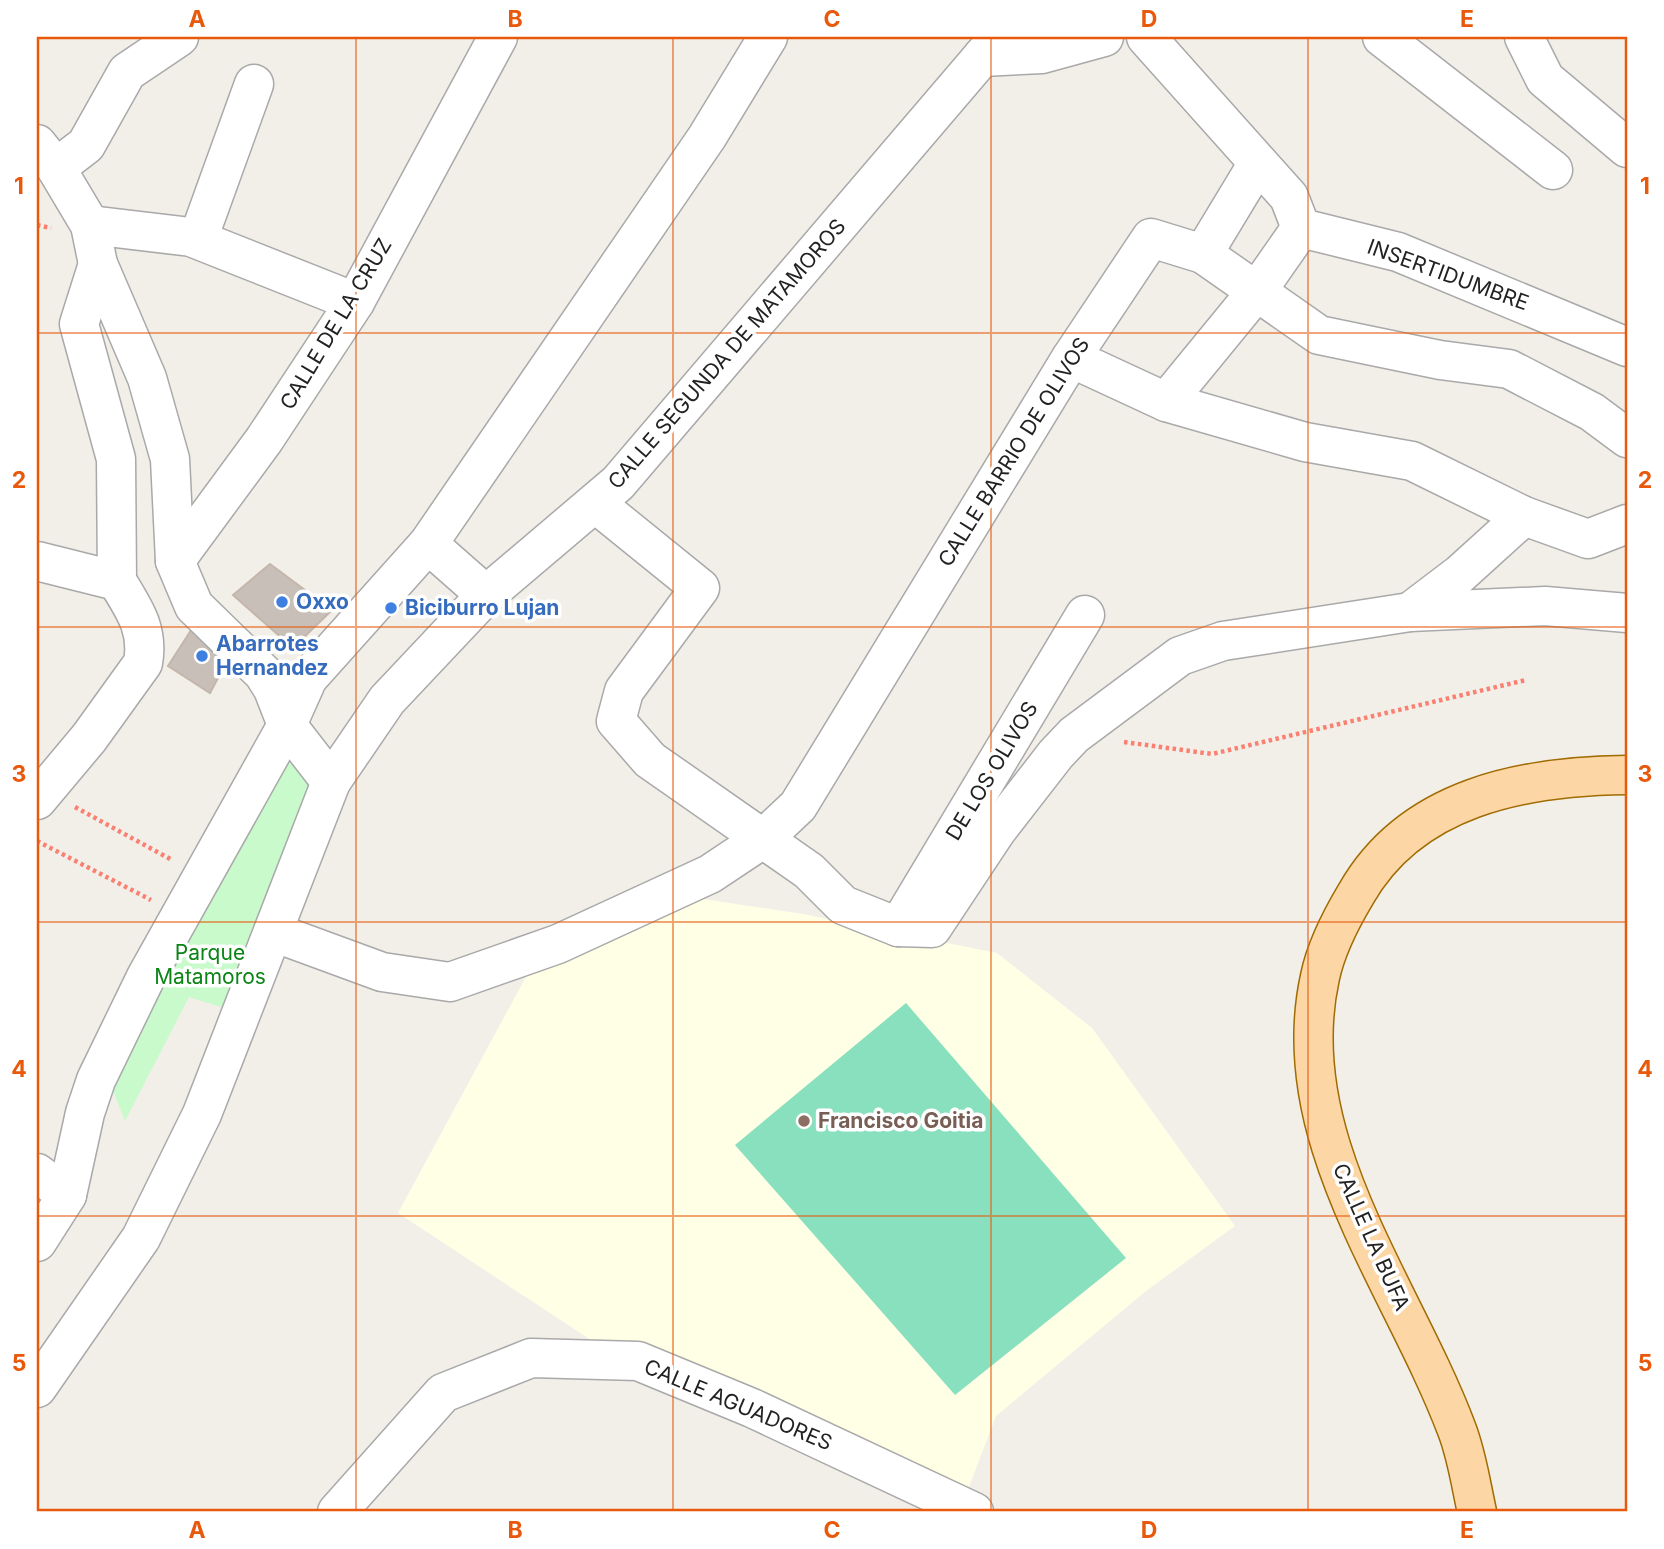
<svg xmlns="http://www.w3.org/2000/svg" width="1664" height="1549" font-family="Inter,sans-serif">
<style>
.education{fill:#ffffe5}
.park{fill:#c8facc}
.pitch{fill:#88e0be}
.building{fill:#c7bfb8;stroke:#c4b6ab;stroke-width:2}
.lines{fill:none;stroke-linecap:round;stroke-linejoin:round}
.minor-casing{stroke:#a9a9a9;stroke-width:41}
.major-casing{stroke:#a06b00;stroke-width:41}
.path{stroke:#fa8072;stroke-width:4.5;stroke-dasharray:3.5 3.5;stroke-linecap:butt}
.minor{stroke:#fff;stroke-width:38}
.major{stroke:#fcd6a4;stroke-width:38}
.grid{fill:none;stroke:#e8590c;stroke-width:2;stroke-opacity:0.55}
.shop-dot{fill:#3f7fe0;stroke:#fff;stroke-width:2.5}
.education-dot{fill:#8d6e63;stroke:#fff;stroke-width:2.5}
.labels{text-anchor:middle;stroke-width:7;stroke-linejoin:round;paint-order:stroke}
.street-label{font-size:21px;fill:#222;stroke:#fff}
.shop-label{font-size:21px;font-weight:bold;fill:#366cbe;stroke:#fff;text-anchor:start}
.park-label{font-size:21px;fill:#0c8416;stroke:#fff}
.education-label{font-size:21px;font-weight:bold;fill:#785e54;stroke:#fff;text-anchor:start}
.neatline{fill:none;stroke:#e8590c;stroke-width:2.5}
.grid-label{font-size:23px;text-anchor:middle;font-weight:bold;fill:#e8590c}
</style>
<rect width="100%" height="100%" fill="#f2efe9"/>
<!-- education -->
<path class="education" d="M690,897L803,914L997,953L1092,1028L1235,1226L1146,1291L996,1416L964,1500L591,1340L398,1213L528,973Z"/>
<!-- park -->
<path class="park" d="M297,747L320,780L227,1009L189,997L125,1121L109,1081L169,969Z"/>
<!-- pitch -->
<path class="pitch" d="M906,1003L1126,1258L955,1395L735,1145Z"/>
<!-- building -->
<g class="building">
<path d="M270,564L332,610L293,648L233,595Z"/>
<path d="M199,618L235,646L210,693L168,666Z"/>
</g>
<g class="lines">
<defs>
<g id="minor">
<path d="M1146,37L1289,197L1301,228L1398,252L1627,347"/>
<path d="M1382,37L1553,170"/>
<path d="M1524,37L1545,79L1627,148"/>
<path d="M982,57L1042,54L1104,37"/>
<path d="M37,144L56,168L90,225L98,264L147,378L170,459L175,561L194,606L263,673L273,689L287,725L331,782"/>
<path d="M56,168L86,145L127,72L179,37"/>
<path d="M90,225L191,237L355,302"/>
<path d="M198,239L254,84"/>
<path d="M1203,254L1319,335L1440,360L1509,369L1592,412L1627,438"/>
<path d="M98,264L79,324L116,459L117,581"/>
<path d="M1071,358L1166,402L1305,442L1412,461L1524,516L1588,539L1627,524"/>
<path d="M1166,402L1257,291L1301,228"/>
<path d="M595,503L700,588L624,691L616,721L650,760L809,871L843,905L898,927L932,928L997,830L1056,754L1074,735L1180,656L1223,641L1410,612L1545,606L1627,613"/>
<path d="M428,544L486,595"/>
<path d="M37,561L117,581C134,609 149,629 143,663L89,738L37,800"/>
<path d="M175,561L264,440L355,302L498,37"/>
<path d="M1410,612L1460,574L1524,516"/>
<path d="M898,927L1085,615"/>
<path d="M273,932L382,972L450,982L558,944L710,874L764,838L798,806L1071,358L1151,238L1203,254L1258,163"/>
<path d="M37,1173L67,1195"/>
<path d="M37,1242L67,1195L85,1113L96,1080L146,977L287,725L308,678L428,544L707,137L768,37"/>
<path d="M37,1388L141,1238L202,1114L331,782L387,700L486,595L618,483L999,37"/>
<path d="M337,1512L443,1393L531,1358L638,1361L752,1408L974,1512"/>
</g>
<path id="major" d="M1477,1512C1471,1485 1467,1456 1457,1430C1403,1286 1284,1139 1320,977C1326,948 1341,919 1356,894C1411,797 1523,776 1627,775"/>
</defs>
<!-- minor casing -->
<use href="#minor" class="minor-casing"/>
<!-- major casing -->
<use href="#major" class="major-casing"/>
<!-- path -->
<g class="path">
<path d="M37,225L51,228"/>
<path d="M1124,742L1212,754L1526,680"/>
<path d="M75,807L172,860"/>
<path d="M37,841L151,900"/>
</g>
<!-- minor -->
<use href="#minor" class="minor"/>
<!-- major -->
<use href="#major" class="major"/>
</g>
<!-- grid -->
<path class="grid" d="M356,37V1512M673,37V1512M991,37V1512M1308,37V1512M37,333H1627M37,627H1627M37,922H1627M37,1216H1627"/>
<!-- markers -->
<g class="shop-dot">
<circle cx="282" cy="602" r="7"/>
<circle cx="391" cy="608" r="7"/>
<circle cx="202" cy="656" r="7"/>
</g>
<circle class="education-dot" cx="804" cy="1121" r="7"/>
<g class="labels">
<!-- street labels -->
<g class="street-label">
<text transform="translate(1448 275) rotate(20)" y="7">INSERTIDUMBRE</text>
<text transform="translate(336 324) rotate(-59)" y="7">CALLE DE LA CRUZ</text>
<text transform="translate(727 354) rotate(-49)" y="7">CALLE SEGUNDA DE MATAMOROS</text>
<text transform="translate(1014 452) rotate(-58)" y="7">CALLE BARRIO DE OLIVOS</text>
<text transform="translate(992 771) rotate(-59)" y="7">DE LOS OLIVOS</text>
<text transform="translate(1371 1237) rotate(66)" y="7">CALLE LA BUFA</text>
<text transform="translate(738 1405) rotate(23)" y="7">CALLE AGUADORES</text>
</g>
<!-- shop labels -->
<g class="shop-label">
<text x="296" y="609">Oxxo</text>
<text x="405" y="615">Biciburro Lujan</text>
<text x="216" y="651">Abarrotes<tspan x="216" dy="24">Hernandez</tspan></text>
</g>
<!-- park labels -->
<g class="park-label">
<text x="210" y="960">Parque<tspan x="210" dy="24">Matamoros</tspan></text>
</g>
<!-- education labels -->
<g class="education-label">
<text x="818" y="1128">Francisco Goitia</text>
</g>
</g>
<!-- border -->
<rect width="1664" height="1549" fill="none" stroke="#ffffff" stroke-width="77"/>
<rect x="38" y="38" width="1588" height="1472" class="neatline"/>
<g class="grid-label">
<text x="197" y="27">A</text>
<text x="515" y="27">B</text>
<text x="832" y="27">C</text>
<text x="1149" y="27">D</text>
<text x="1467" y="27">E</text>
<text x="19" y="194">1</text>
<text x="1645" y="194">1</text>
<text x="19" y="488">2</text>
<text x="1645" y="488">2</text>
<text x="19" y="782">3</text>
<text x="1645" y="782">3</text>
<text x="19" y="1077">4</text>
<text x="1645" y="1077">4</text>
<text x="19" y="1371">5</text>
<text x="1645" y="1371">5</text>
<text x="197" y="1538">A</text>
<text x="515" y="1538">B</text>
<text x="832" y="1538">C</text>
<text x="1149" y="1538">D</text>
<text x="1467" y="1538">E</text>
</g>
</svg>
